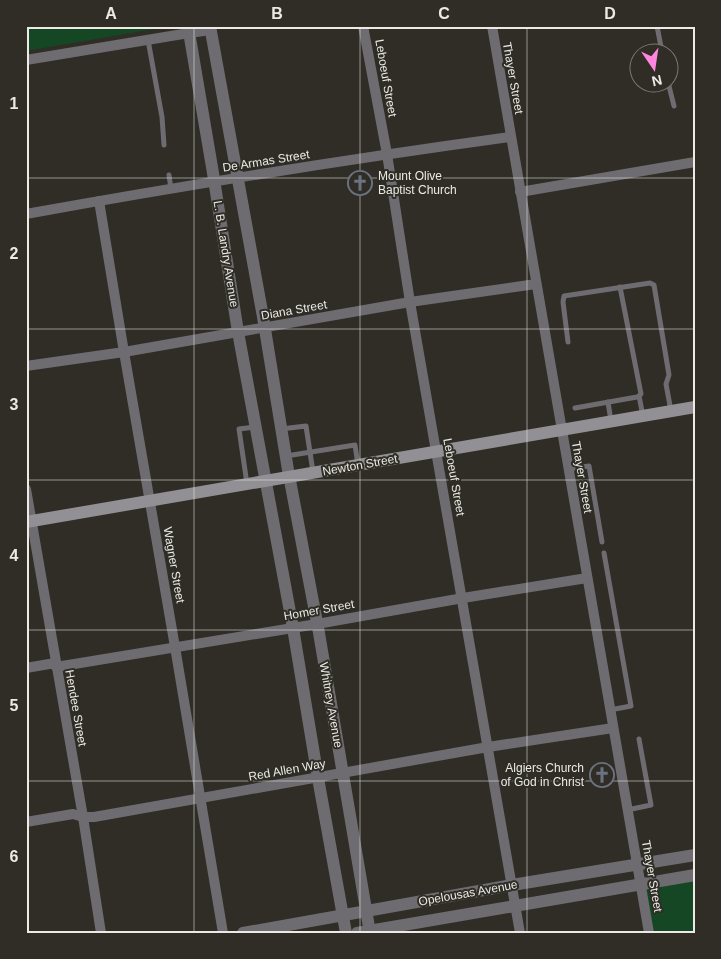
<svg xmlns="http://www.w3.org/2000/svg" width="721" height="959" font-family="Helvetica,sans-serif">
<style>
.green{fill:#154724}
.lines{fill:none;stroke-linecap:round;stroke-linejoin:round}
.service{stroke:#6e6c70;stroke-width:5}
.minor{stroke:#6e6c70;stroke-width:10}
.tertiary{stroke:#6e6c70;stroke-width:12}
.secondary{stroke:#939095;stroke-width:12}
.grid{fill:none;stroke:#ebeae5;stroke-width:1;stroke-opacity:0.55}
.labels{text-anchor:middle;stroke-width:4;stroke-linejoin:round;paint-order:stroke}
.street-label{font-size:12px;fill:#ebeae5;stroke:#2f2d26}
.poi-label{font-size:12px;fill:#ebeae5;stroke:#2f2d26;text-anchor:start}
.neatline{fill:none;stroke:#ebeae5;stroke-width:2}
.grid-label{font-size:16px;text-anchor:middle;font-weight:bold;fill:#ebeae5}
</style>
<rect width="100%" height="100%" fill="#2f2d26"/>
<!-- green -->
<g class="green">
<path d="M26,26H172L26,51Z"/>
<path d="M695,875V933H649L640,884Z"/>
</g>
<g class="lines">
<!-- service -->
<g class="service">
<path d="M657,26L662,52"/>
<path d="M148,40L162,117L164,145"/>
<path d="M668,82L674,106"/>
<path d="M169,175L171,189"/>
<path d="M620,287L641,394L639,396L643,416"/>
<path d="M568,342L563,302L564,296L650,283L654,285L669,375L666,384L671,411"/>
<path d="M608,402L611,421"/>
<path d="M575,408L637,397L639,396"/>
<path d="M281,429L306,426L313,472"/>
<path d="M286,456L355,445L358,465"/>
<path d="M568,469L589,466L602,542"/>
<path d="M247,484L239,429L255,427"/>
<path d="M604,553L631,706L610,710"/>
<path d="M627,810L651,805L639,739"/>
</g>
<!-- minor -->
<g class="minor">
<path d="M363,26L387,154L410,302L520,933"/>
<path d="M492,26L649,933"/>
<path d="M26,60L183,34L210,30"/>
<path d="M520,192L695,162"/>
<path d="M99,201L124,352L175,647L223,933"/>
<path d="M26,214C187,185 349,159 510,137"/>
<path d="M26,366L124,352L410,302L536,284"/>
<path d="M26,489L83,817L101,933"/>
<path d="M56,667L317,624L463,598L587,578"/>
<path d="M26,668L55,663"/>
<path d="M26,822L73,814L83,817H94L488,747L613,728"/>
</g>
<!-- tertiary -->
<g class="tertiary">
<path d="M188,26L213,173L238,332L293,628L318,778L346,933"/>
<path d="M210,26L263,317L288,470L319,633L370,933"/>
<path d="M243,933L512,885L695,855"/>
<path d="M357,933L695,875"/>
</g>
<!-- secondary -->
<path class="secondary" d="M26,522L695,407"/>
</g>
<!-- grid -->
<path class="grid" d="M194,26V933M360,26V933M527,26V933M26,178H695M26,329H695M26,480H695M26,630H695M26,781H695"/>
<!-- icons -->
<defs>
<symbol id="church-ring" viewBox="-11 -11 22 22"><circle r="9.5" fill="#2f2d26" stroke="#6b7280" stroke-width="1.5"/><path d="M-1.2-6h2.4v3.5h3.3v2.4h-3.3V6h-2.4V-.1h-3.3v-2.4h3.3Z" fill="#6b7280"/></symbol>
</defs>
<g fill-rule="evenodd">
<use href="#church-ring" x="346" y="169" width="28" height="28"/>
<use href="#church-ring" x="588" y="761" width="28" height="28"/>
</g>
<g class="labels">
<!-- street labels -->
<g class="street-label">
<text transform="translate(386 78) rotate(80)" y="4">Leboeuf Street</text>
<text transform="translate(513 78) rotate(80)" y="4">Thayer Street</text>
<text transform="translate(266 161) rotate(-9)" y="4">De Armas Street</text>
<text transform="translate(226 254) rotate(81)" y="4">L. B. Landry Avenue</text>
<text transform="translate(294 310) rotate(-10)" y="4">Diana Street</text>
<text transform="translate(360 465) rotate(-10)" y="4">Newton Street</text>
<text transform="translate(454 477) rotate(80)" y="4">Leboeuf Street</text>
<text transform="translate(582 477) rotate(80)" y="4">Thayer Street</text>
<text transform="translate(174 565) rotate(80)" y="4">Wagner Street</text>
<text transform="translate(319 610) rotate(-10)" y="4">Homer Street</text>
<text transform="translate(331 705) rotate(80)" y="4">Whitney Avenue</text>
<text transform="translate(76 708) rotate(80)" y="4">Hendee Street</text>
<text transform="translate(287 770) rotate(-10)" y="4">Red Allen Way</text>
<text transform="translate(652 876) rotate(80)" y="4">Thayer Street</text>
<text transform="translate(468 893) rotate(-10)" y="4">Opelousas Avenue</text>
</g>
<!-- poi labels -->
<g class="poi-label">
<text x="378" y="180">Mount Olive<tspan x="378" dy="14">Baptist Church</tspan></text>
<text x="584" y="772" text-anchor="end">Algiers Church<tspan x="584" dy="14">of God in Christ</tspan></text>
</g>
</g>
<!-- border -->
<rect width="721" height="959" fill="none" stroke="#2f2d26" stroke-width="55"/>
<!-- north arrow -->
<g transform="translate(654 68) rotate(167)"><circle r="24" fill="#2f2d26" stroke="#7a7972"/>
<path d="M0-4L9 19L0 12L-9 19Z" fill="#ff85de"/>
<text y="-8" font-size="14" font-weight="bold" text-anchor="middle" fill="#ebeae5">N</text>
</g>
<rect x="28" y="28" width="666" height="904" class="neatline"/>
<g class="grid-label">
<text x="111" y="19">A</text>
<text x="277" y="19">B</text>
<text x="444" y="19">C</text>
<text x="610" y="19">D</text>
<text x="14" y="109">1</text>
<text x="14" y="259">2</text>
<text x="14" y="410">3</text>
<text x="14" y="561">4</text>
<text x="14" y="711">5</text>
<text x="14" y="862">6</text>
</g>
</svg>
